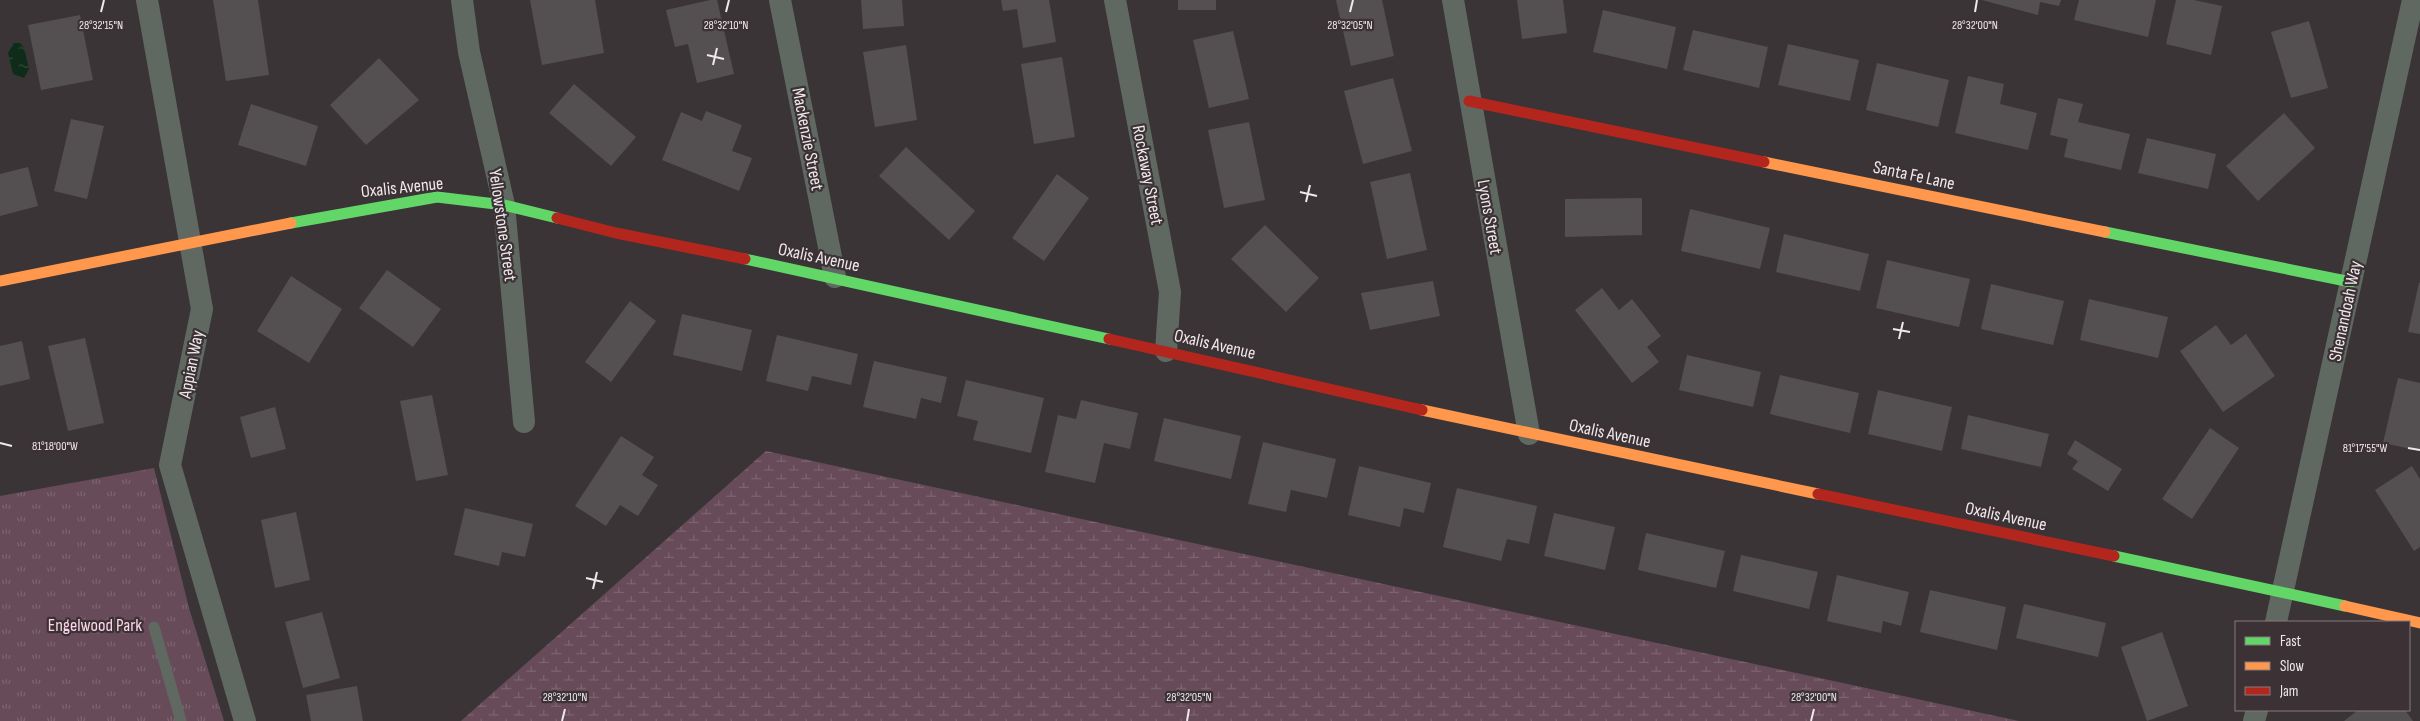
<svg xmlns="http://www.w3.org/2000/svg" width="2420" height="721" font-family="'Sofia Sans Condensed',sans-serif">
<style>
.wetland{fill:url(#wetland-marsh)}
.park{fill:url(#park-tufts)}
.water{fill:url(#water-ripples)}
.building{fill:#544f51}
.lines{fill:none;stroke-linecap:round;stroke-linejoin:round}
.lane{stroke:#5f6962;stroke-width:11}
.street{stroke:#5f6962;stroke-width:22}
.fast{stroke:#63d668;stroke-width:11}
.slow{stroke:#ff974d;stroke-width:11}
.jam{stroke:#b3261e;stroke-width:11}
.ticks{fill:none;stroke:#efe9eb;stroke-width:2}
.labels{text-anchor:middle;stroke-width:4.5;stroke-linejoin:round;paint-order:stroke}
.street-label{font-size:18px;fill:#efe9eb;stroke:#3c3236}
.park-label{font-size:18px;fill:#fdd5e7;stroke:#3c3236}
.ticks-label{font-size:12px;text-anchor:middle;fill:#efe9eb;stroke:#3c3236;stroke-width:4.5;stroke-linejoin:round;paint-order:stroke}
</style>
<defs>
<pattern id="wetland-marsh" width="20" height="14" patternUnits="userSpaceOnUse" patternTransform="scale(1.25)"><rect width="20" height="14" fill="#674b58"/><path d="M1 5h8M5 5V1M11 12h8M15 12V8" fill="none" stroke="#7d6570"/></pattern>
<pattern id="park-tufts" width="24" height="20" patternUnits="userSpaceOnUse" patternTransform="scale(1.25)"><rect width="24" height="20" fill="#674b58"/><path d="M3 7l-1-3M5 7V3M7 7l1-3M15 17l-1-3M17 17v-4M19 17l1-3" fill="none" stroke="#7d6570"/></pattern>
<pattern id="water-ripples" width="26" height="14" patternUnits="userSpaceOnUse" patternTransform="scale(1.25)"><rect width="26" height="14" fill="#0f2c1a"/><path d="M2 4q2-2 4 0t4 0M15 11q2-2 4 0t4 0" fill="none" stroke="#324b3b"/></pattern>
</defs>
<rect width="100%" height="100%" fill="#3a3437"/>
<!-- wetland -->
<path class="wetland" d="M766,451L2019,721H461Z"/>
<!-- park -->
<path class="park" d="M154,468L189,608L224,721H0V496Z"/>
<!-- water -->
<path class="water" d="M14,43H20L24,48L29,69L24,78L13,74L8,53Z"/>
<!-- building -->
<g class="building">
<path d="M213,0H258L269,75L226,81Z"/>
<path d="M530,0H595L604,53L542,65Z"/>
<path d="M710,0H717L734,74L697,83L688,44L675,47L666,10Z"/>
<path d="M861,0H902L904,26L863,29Z"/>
<path d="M1001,0H1049L1056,42L1023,48L1017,9L1003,11Z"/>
<rect x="1178" y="0" width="38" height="10"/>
<path d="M1336,0H1382L1394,56L1351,66Z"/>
<path d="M1517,0H1563L1567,33L1522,39Z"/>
<path d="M1982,0H2061L2059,6L2040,2L2038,15Z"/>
<path d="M2079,0H2156L2148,37L2074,20Z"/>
<path d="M2176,0H2194L2222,6L2211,55L2166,44Z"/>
<path d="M1603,10L1676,27L1667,69L1593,52Z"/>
<path d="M80,15L93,80L41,90L28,25Z"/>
<path d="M2309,21L2328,88L2291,98L2271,32Z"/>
<path d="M1693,30L1768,47L1759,88L1683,70Z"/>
<path d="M1233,31L1249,99L1209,108L1193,40Z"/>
<path d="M1788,44L1859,60L1850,101L1778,85Z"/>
<path d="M906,45L917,120L875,127L863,52Z"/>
<path d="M1062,57L1075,137L1034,144L1021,64Z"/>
<path d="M379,58L419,100L366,145L330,105Z"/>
<path d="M1877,63L1949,80L1938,127L1866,110Z"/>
<path d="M1968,76L2004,84L2000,104L2037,113L2028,150L1955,133Z"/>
<path d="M1393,78L1412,151L1363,164L1344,91Z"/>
<path d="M574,84L636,137L611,166L549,113Z"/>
<path d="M2058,98L2083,104L2078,122L2130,134L2121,170L2064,157L2068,139L2050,135Z"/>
<path d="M251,104L318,126L306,166L238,145Z"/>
<path d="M706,111L742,125L732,151L752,158L739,191L662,160L681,112L702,121Z"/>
<path d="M2284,113L2315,148L2258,201L2226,166Z"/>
<path d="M71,119L104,126L87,199L54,191Z"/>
<path d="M1249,122L1265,200L1224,208L1208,130Z"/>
<path d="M2147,138L2216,154L2208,189L2138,173Z"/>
<path d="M906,147L975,211L949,240L879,176Z"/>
<path d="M28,167L38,206L0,216V174Z"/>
<path d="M1410,173L1427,250L1387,259L1370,182Z"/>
<path d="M1057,174L1089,198L1044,261L1012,238Z"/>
<path d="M1642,198V235L1565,237V199Z"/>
<path d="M1690,209L1770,228L1760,269L1681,251Z"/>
<path d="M1265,225L1319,278L1286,312L1231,259Z"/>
<path d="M1784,234L1869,254L1860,291L1776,272Z"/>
<path d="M1887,260L1970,279L1959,327L1876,308Z"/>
<path d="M387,270L441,309L413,347L359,308Z"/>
<path d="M291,276L342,309L309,363L257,331Z"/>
<path d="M1433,281L1440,316L1370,330L1361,293Z"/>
<path d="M2419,283H2420V334L2408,332Z"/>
<path d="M1991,284L2064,301L2053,345L1981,329Z"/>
<path d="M1602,288L1619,310L1632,299L1661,336L1647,347L1659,362L1632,383L1575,310Z"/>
<path d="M2089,299L2168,317L2158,358L2080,340Z"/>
<path d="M630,301L656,321L611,382L585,362Z"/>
<path d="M682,314L752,330L742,371L673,355Z"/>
<path d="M2216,325L2231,345L2246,334L2275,376L2223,412L2180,351Z"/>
<path d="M777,335L858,354L851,385L812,376L808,391L766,381Z"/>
<path d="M85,338L104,423L68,431L48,346Z"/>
<path d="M22,341L30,379L0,386V346Z"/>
<path d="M1687,355L1761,372L1753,407L1679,390Z"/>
<path d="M874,361L947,377L941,403L921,398L916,419L863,407Z"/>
<path d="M1780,375L1859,393L1850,433L1770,414Z"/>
<path d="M2398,378L2420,383V451L2383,443Z"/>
<path d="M966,380L1044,398L1031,453L973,440L978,421L957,416Z"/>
<path d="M1878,390L1952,407L1942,451L1868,434Z"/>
<path d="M432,395L448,475L416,481L400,401Z"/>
<path d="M1081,400L1138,413L1130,449L1104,443L1095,483L1045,472L1058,415L1076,419Z"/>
<path d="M275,407L286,449L251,458L240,417Z"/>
<path d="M1968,415L2049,434L2041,467L1961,449Z"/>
<path d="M1164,418L1241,436L1231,479L1154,461Z"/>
<path d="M2210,428L2239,448L2192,519L2162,499Z"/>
<path d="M621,436L654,457L642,475L658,485L638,516L620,505L606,526L575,506Z"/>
<path d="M2075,440L2122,469L2108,491L2072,469L2078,461L2067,454Z"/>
<path d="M1263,442L1336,459L1327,498L1291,490L1286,512L1248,504Z"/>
<path d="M1359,466L1431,483L1424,513L1404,508L1400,527L1348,515Z"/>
<path d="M2412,466L2420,479V547L2414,551L2375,490Z"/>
<path d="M1457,488L1537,506L1529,544L1507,539L1501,561L1443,547Z"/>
<path d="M465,508L533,524L525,557L502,552L499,566L454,555Z"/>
<path d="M296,512L310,580L275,588L261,520Z"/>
<path d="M1554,513L1615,527L1605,570L1544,556Z"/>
<path d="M1646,533L1725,551L1716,588L1638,570Z"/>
<path d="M1741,555L1818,572L1809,609L1733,591Z"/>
<path d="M1837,575L1909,592L1901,626L1883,621L1881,633L1827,621Z"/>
<path d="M1930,590L2006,607L1997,650L1920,632Z"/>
<path d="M2024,604L2106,623L2098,657L2016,638Z"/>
<path d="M322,612L340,678L303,688L285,622Z"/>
<path d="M2162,632L2188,706L2147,721L2121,647Z"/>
<path d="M357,686L363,721H311L306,695Z"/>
<path d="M2358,710H2405L2413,721H2344Z"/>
</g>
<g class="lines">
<!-- lane -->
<path class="lane" d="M154,627L181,721"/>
<!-- street -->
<g class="street">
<path d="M147,0L202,309L170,465L245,721"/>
<path d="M462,0L469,52L504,205L524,422"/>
<path d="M780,0L835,277"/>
<path d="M1115,0L1170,292L1166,351"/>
<path d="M1453,0L1529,434"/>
<path d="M2276,622L2413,0"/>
<path d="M2254,721L2257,710"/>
</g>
<!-- fast -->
<g class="fast">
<path d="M291,223L437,197L504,205L557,218"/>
<path d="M2105,232L2351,282"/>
<path d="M745,259L1109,339"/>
<path d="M2114,556L2345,606"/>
</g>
<!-- slow -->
<g class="slow">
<path d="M1764,162L2105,232"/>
<path d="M0,281L291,223"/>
<path d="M1422,410L1818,494"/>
<path d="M2345,606L2420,623"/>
</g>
<!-- jam -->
<g class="jam">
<path d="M1469,101L1764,162"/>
<path d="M557,218L616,233L745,259"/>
<path d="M1109,339L1422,410"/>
<path d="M1818,494L2114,556"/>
</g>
</g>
<!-- ticks -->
<path class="ticks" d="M101,12L104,0M726,12L729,0M1350,12L1353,0M1975,12L1977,0M707,55L724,59M713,65L717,48M1300,192L1317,196M1306,202L1310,185M1893,329L1910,332M1899,339L1903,322M0,443L12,446M2408,448L2420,450M586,578L603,582M593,589L597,572M562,721L565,709M1187,721L1189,709M1811,721L1814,709"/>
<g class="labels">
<!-- street labels -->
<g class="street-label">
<text transform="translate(808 139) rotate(79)" y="6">Mackenzie Street</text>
<text transform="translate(1148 175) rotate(79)" y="6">Rockaway Street</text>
<text transform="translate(1914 175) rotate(12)" y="6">Santa Fe Lane</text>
<text transform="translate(402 187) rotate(-6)" y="6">Oxalis Avenue</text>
<text transform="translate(1490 217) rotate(80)" y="6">Lyons Street</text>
<text transform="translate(503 225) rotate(82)" y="6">Yellowstone Street</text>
<text transform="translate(819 257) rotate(12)" y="6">Oxalis Avenue</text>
<text transform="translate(2345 311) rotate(-78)" y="6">Shenandoah Way</text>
<text transform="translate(1215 344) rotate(13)" y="6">Oxalis Avenue</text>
<text transform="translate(191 364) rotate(-79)" y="6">Appian Way</text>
<text transform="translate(1610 433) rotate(12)" y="6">Oxalis Avenue</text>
<text transform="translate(2006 516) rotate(12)" y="6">Oxalis Avenue</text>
</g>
<!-- park labels -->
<g class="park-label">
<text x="95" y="631">Engelwood Park</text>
</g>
</g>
<g class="ticks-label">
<text x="101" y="29">28°32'15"N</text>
<text x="726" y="29">28°32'10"N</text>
<text x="1350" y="29">28°32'05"N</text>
<text x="1975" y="29">28°32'00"N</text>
<text x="55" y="450">81°18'00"W</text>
<text x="2365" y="452">81°17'55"W</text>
<text x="565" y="701">28°32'10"N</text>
<text x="1189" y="701">28°32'05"N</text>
<text x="1814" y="701">28°32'00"N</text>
</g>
<!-- legend -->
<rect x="2235" y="621" width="175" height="90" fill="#3c3236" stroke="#847b7e"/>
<rect x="2245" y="637" width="25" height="8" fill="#63d668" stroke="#847b7e"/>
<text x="2280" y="646" font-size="15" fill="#efe9eb">Fast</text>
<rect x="2245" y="662" width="25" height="8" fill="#ff974d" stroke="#847b7e"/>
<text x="2280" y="671" font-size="15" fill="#efe9eb">Slow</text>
<rect x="2245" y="687" width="25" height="8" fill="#b3261e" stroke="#847b7e"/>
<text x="2280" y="696" font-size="15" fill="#efe9eb">Jam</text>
</svg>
